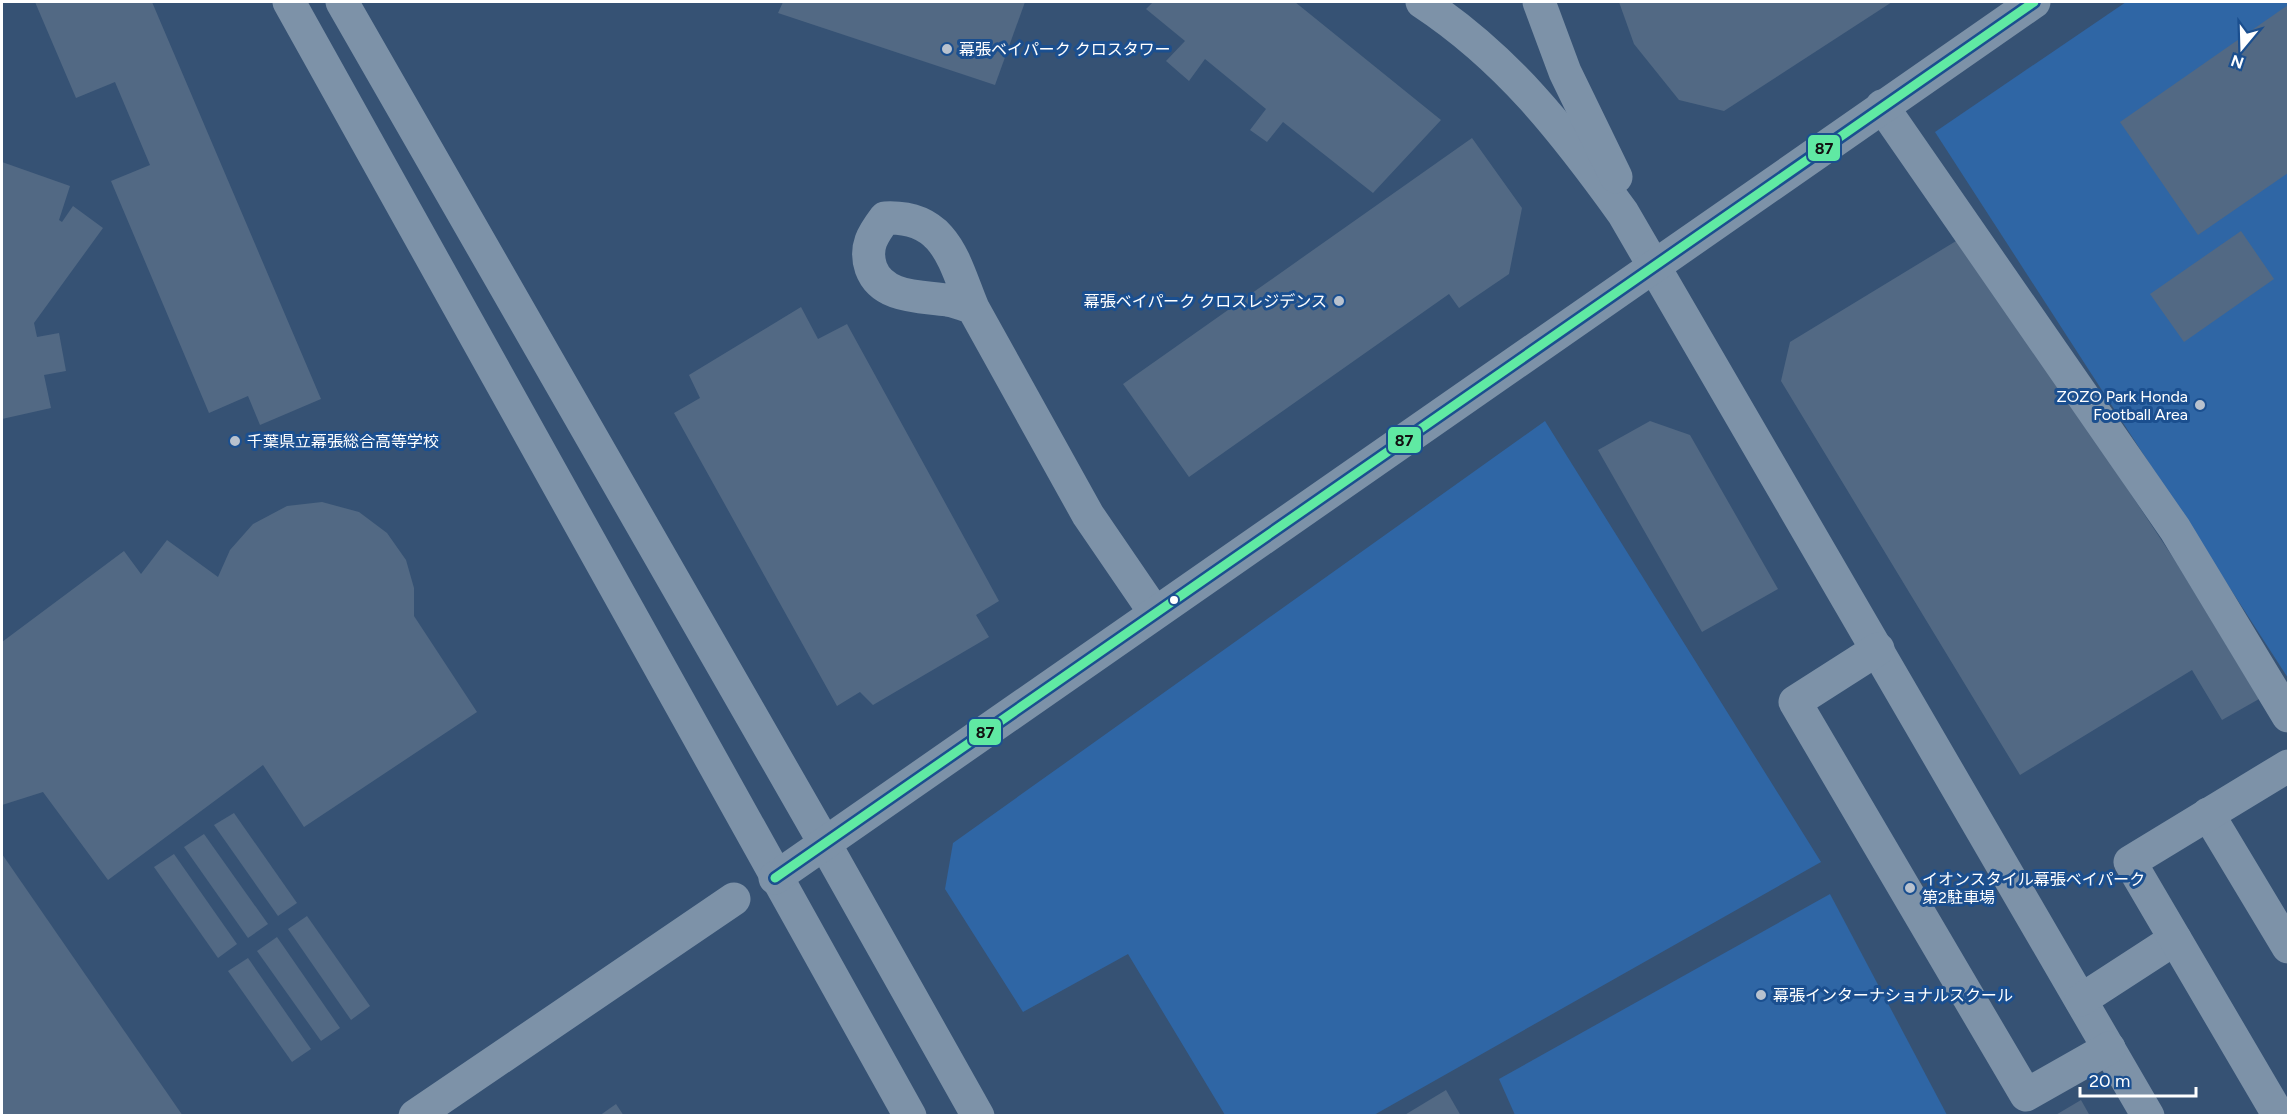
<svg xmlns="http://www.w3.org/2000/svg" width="2290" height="1117" font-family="Figtree,'Noto Sans JP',sans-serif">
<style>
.green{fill:#2f66a5}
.building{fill:#526984}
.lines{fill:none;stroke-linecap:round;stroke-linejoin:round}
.minor{stroke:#7d92a8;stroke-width:33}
.bus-1-casing{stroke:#1b4f8f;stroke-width:14}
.bus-1{stroke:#60e9a3;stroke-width:9}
.poi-dot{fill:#b9c2ce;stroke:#1b4f8f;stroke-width:2}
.bus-dot{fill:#fff;stroke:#1b4f8f;stroke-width:2}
.labels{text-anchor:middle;stroke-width:6;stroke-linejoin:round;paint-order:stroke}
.poi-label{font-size:16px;fill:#fff;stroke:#1b4f8f;text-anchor:start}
.line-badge{stroke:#1b4f8f;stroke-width:2}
.pale-badge-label{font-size:16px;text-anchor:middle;font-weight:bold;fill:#111}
</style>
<rect width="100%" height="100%" fill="#365274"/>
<!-- green -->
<g class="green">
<path d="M2126,2H2288V678L1935,132Z"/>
<path d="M1545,421L1821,862L1374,1115H1225L1128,954L1023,1012L945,889L953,843Z"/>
<path d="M1830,894L1947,1115H1515L1499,1079Z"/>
</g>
<!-- building -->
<g class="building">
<path d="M35,2H152L321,399L260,425L248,396L209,413L111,181L150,165L115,82L76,98Z"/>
<path d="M783,2H1025L995,85L778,13Z"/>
<path d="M1153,2H1295L1441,120L1373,193L1283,122L1267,142L1250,130L1266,109L1205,59L1189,81L1166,61L1185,41L1146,9Z"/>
<path d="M1619,2H1892L1724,111L1679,100L1634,44Z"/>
<path d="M2288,5V173L2198,235L2120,122Z"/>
<path d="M1472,138L1522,208L1509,274L1459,308L1449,294L1189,477L1123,384Z"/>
<path d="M2,162L70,186L59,220L62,222L73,206L103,228L34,323L37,337L59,333L66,371L44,375L51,408L2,419Z"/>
<path d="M2241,231L2274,279L2184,342L2150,294Z"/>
<path d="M1961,238L2174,559L2259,699L2222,720L2192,670L2020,775L1781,381L1790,342Z"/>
<path d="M801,307L818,339L847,324L999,601L976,615L989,637L873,705L860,692L837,706L674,413L700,398L689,375Z"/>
<path d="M1650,421L1690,435L1778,589L1702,632L1598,450Z"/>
<path d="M322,502L359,512L387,533L406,560L414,588V616L477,712L304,827L263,765L108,880L43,792L2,805V642L124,551L141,574L167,540L218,577L230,550L253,524L287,506Z"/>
<path d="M234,813L297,903L278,916L214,825Z"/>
<path d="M204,834L268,924L248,938L184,847Z"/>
<path d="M2,854L183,1116H2Z"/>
<path d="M174,854L237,944L218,958L154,867Z"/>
<path d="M307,916L370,1006L351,1020L288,929Z"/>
<path d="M277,937L340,1028L321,1041L257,951Z"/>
<path d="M248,958L311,1049L292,1062L228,971Z"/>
<path d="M1446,1090L1461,1116H1403Z"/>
<path d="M2081,1100L2090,1116H2054Z"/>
<path d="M616,1104L624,1116H599Z"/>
</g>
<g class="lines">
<!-- minor -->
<g class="minor">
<path d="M289,2L910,1116"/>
<path d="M342,2L825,844L978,1116"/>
<path d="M1422,2C1507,58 1564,131 1623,213L2148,1116"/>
<path d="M1539,2L1565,72L1616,177"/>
<path d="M1882,106L2175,529L2288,716"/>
<path d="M973,308C954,263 947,215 885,218C873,234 864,247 871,268C882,298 919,296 947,300C956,301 965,305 973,308L1088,515L1155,613"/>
<path d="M1878,649L1795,702L2026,1095L2109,1048"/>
<path d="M2208,814L2288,947"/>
<path d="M775,878L2034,2"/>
<path d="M2081,1000L2175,939"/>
<path d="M415,1116L734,899"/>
<path d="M2279,1116L2130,862L2288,766"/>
</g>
<defs>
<path id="bus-1" d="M775,878L2034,2"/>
</defs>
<!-- bus-1 casing -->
<use href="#bus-1" class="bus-1-casing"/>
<!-- bus-1 -->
<use href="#bus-1" class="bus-1"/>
</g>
<!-- markers -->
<g class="poi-dot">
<circle cx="947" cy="49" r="6"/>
<circle cx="1339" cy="301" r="6"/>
<circle cx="2200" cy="405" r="6"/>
<circle cx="235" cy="441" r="6"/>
<circle cx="1910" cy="888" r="6"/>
<circle cx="1761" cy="995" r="6"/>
</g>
<circle class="bus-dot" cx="1174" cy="600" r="5"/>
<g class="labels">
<!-- poi labels -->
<g class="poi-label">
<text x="959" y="55">幕張ベイパーク クロスタワー</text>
<text x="1327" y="307" text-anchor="end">幕張ベイパーク クロスレジデンス</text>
<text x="2188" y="402" text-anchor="end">ZOZO Park Honda<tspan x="2188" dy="18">Football Area</tspan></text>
<text x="247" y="447">千葉県立幕張総合高等学校</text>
<text x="1922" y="885">イオンスタイル幕張ベイパーク<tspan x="1922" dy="18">第2駐車場</tspan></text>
<text x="1773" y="1001">幕張インターナショナルスクール</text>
</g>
</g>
<g class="line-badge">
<rect x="1807" y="134" width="34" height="28" rx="6" fill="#60e9a3"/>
<rect x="1387" y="426" width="35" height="28" rx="6" fill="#60e9a3"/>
<rect x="968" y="718" width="34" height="28" rx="6" fill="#60e9a3"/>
</g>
<g class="pale-badge-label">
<text x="1824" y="154">87</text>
<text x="1404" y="446">87</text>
<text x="985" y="738">87</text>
</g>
<!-- border -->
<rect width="2290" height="1117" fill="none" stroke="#ffffff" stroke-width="6"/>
<!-- north arrow -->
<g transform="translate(2242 48) rotate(199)" stroke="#1b4f8f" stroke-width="4.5" paint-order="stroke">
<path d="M0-4.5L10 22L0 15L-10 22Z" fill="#ffffff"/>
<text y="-9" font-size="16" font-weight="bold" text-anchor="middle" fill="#ffffff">N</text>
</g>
<!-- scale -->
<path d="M2080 1087v9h116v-9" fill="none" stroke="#ffffff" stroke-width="3"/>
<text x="2089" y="1087" font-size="18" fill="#ffffff" stroke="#1b4f8f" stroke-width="4.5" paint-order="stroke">20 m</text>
</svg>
